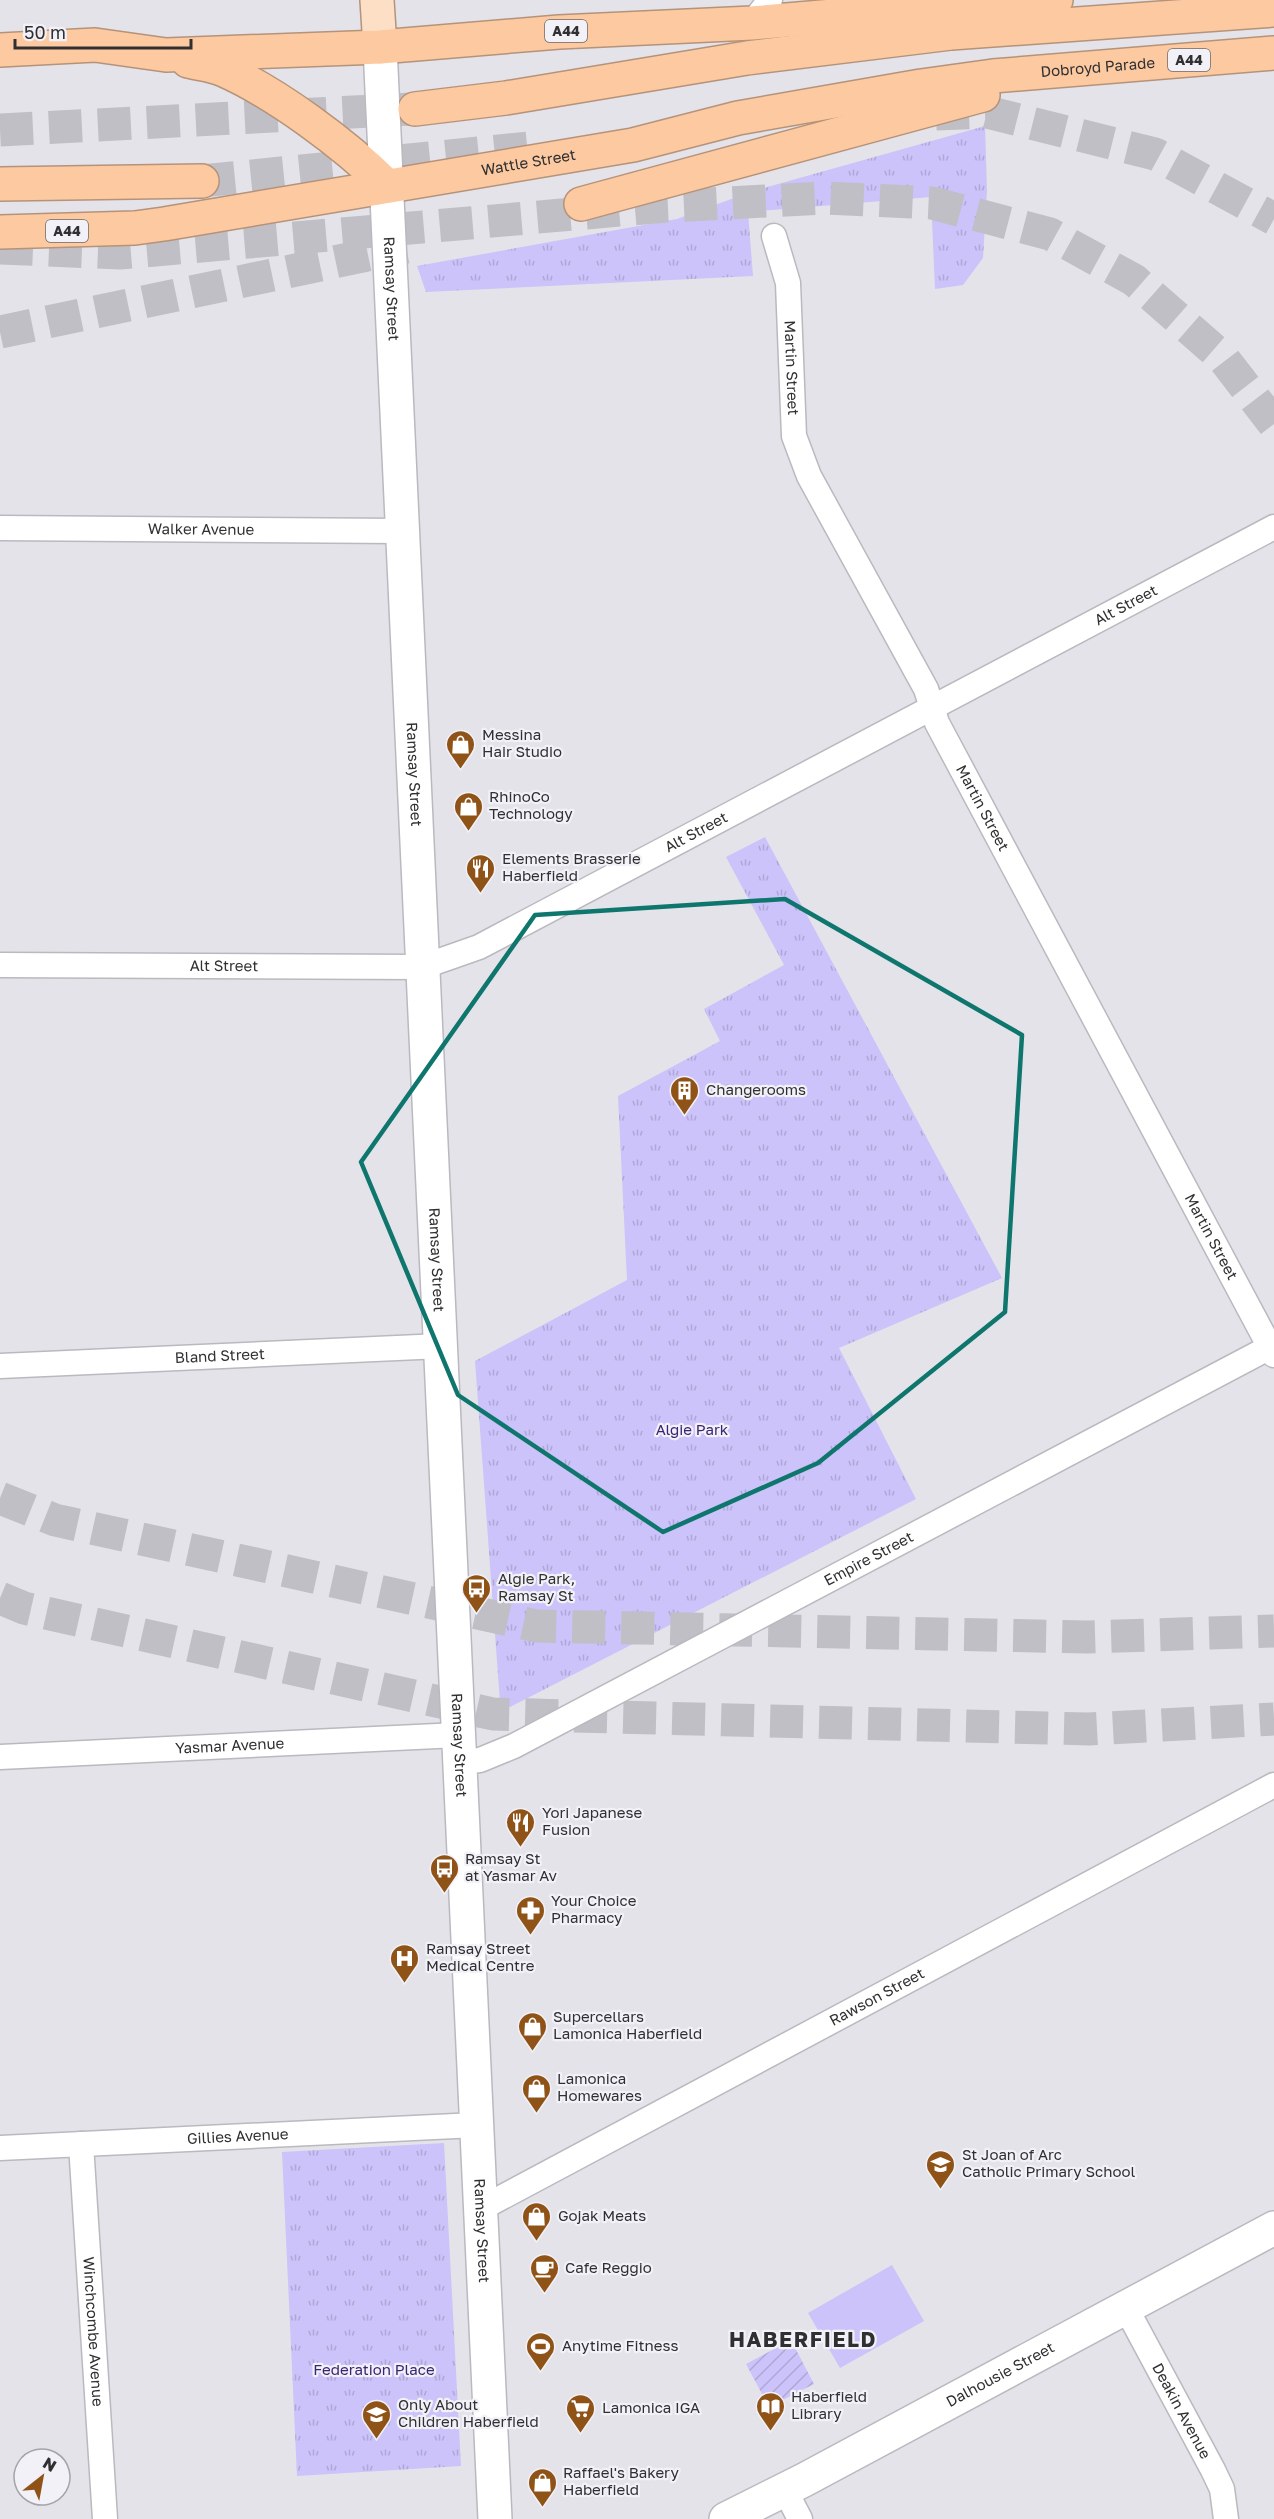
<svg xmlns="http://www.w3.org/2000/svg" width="1274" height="2519" font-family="'Golos Text',sans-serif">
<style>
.park{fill:url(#park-tufts)}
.garden{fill:url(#garden-furrows)}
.pitch{fill:#cbc3f9}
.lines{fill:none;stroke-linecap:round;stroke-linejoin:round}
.highway-tunnel{stroke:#c0bfc5;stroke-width:33;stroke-dasharray:33 16;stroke-linecap:butt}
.street-casing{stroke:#bab9bf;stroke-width:27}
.secondary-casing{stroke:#bab9bf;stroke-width:36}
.primary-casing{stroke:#b5937a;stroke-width:36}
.highway-casing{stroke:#b5937a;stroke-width:36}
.street{stroke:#fff;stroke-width:24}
.secondary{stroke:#fff;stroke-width:33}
.primary{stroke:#fddfc6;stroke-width:33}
.highway{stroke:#fcc9a0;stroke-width:33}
.marked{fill:none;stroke:#0f766e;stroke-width:4.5;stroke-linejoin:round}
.labels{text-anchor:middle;stroke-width:4.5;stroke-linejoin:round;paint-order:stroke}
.shield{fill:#f1f1f7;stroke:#6a6a6d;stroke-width:1.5}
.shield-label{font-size:14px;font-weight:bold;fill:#303032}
.street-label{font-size:15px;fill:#303032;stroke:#f1f1f7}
.poi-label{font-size:15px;fill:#303032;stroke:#f1f1f7;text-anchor:start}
.park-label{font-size:15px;fill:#3c2475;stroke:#f1f1f7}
.district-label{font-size:21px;font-weight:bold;letter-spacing:1.5px;fill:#303032;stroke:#f1f1f7}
</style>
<defs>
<pattern id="park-tufts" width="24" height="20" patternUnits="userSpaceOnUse" patternTransform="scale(1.5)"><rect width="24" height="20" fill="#cbc3f9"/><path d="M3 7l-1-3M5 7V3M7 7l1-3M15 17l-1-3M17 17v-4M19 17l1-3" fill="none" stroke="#afa8d6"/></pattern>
<pattern id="garden-furrows" width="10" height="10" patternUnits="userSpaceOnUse" patternTransform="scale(1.5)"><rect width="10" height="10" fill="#cbc3f9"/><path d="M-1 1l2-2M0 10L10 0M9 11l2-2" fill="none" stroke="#afa8d6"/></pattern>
</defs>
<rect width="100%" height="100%" fill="#e4e3ea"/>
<!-- park -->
<g class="park">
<path d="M985,126L987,191L983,258L963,285L935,289L931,197L748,212L753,276L426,292L417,266L677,219L753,191Z"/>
<path d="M765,837L1002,1278L839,1348L916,1499L510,1707L500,1702L475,1361L627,1280L618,1096L720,1041L704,1009L784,965L726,857Z"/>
<path d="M444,2143L461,2466L297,2476L282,2152Z"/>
</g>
<!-- garden -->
<path class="garden" d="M791,2340L814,2384L769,2407L746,2364Z"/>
<!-- pitch -->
<path class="pitch" d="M892,2265L924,2321L840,2368L808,2313Z"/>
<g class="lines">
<!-- highway-tunnel -->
<g class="highway-tunnel">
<path d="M936,114L987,112L1155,154L1274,219"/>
<path d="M0,130L412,109"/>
<path d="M202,181L538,147"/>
<path d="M0,248L120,253L667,206L825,198L932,203L1050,234L1134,280L1223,358L1274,424"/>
<path d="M0,332L406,247"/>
<path d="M0,1498L55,1520L537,1626L1087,1637L1274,1631"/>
<path d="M0,1598L24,1608L493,1714L1089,1729L1274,1719"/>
</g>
<defs>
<g id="street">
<path d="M752,23L770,0"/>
<path id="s1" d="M774,236L788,283L794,436L809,476L926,689L937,723L1274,1355"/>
<path id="s2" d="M0,528L401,531"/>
<path id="s3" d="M0,965L422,967L479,947L1274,527"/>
<path id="s4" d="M0,1366L441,1346"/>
<path id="s5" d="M0,1757L458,1735"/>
<path id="s6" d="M460,1762L480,1760L514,1746L1274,1345"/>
<path id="s7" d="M81,2144L105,2519"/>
<path id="s8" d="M0,2148L476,2125"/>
<path id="s9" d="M480,2209L1274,1785"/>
<path id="s10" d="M1126,2308L1213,2470L1222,2489L1226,2519"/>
<path d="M785,2490L800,2519"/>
</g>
<g id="secondary">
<path id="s11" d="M380,47L495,2519"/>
<path id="s12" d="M726,2519L804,2480L1274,2228"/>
</g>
<path id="primary" d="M377,0L380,47"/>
<g id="highway">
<path d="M0,50L95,45L166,55L380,47L559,32L752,23L890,11L1056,0"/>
<path d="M188,61C200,64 213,65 224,70C276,93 346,145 386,185"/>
<path d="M415,109L506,98L747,58L951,33L1274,10"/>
<path d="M0,184L202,181"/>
<path d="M581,204L983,95"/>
<path id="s13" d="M0,232L135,228L164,224L633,145L738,118L921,86L993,76L1274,53"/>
</g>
</defs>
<!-- street casing -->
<use href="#street" class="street-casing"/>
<!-- secondary casing -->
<use href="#secondary" class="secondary-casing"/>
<!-- primary casing -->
<use href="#primary" class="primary-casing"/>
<!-- highway casing -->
<use href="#highway" class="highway-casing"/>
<!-- street -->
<use href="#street" class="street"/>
<!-- secondary -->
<use href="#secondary" class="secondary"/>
<!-- primary -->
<use href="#primary" class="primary"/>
<!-- highway -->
<use href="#highway" class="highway"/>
</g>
<!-- marked area -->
<path class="marked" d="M785,899L1022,1035L1005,1312L818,1463L663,1532L458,1395L361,1162L535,915Z"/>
<!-- icons -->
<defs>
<symbol id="shop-pin" viewBox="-11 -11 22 30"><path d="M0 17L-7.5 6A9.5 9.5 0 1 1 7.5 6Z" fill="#905317" stroke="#f1f1f7"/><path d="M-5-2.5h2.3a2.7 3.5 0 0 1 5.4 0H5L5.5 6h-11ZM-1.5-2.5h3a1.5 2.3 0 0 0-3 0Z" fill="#fff"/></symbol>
<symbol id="restaurant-pin" viewBox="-11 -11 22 30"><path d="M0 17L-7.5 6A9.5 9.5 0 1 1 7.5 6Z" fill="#905317" stroke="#f1f1f7"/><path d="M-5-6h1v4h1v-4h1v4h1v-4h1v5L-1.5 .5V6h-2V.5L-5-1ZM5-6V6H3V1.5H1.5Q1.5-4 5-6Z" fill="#fff"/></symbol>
<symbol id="building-pin" viewBox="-11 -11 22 30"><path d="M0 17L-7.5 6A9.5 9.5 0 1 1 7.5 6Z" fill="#905317" stroke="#f1f1f7"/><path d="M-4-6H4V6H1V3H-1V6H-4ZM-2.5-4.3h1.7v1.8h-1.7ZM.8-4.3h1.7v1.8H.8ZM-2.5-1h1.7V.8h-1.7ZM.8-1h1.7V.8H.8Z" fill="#fff"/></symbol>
<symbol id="bus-pin" viewBox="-11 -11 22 30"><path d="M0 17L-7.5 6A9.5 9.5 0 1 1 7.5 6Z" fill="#905317" stroke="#f1f1f7"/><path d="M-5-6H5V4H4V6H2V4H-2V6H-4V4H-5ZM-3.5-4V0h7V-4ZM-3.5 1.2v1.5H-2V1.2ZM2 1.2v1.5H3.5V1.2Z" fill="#fff"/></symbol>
<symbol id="pharmacy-pin" viewBox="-11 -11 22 30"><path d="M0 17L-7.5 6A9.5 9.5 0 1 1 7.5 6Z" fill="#905317" stroke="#f1f1f7"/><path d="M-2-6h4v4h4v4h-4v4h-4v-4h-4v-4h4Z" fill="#fff"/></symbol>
<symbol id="hospital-pin" viewBox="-11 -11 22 30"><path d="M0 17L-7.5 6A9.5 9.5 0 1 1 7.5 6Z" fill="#905317" stroke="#f1f1f7"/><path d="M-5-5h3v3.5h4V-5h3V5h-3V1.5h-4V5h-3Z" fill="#fff"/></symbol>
<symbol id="school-pin" viewBox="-11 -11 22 30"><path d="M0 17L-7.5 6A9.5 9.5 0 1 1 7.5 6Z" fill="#905317" stroke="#f1f1f7"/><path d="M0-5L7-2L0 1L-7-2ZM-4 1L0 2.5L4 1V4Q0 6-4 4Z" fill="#fff"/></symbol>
<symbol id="cafe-pin" viewBox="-11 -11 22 30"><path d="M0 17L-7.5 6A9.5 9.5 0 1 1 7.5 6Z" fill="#905317" stroke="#f1f1f7"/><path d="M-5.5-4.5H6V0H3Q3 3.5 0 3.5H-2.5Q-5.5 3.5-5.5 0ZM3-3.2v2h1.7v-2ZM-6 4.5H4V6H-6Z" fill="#fff"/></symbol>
<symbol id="stadium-pin" viewBox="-11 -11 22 30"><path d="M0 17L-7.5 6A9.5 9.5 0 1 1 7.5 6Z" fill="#905317" stroke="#f1f1f7"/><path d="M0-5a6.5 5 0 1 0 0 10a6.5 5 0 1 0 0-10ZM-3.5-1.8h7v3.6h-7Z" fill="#fff"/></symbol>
<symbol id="library-pin" viewBox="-11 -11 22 30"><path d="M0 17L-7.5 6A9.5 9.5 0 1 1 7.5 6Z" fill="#905317" stroke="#f1f1f7"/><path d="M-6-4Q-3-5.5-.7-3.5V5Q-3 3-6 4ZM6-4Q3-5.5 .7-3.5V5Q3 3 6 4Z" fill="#fff"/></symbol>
<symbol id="supermarket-pin" viewBox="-11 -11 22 30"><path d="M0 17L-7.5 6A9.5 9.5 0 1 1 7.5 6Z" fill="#905317" stroke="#f1f1f7"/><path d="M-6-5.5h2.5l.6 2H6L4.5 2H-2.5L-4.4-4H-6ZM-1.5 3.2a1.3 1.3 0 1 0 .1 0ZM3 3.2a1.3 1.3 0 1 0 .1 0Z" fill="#fff"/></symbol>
</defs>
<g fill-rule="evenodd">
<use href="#shop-pin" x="444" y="728" width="33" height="45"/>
<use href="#shop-pin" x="452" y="790" width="33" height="45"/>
<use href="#restaurant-pin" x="464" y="852" width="33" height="45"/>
<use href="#building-pin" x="668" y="1074" width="33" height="45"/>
<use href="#bus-pin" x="460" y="1572" width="33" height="45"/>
<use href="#restaurant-pin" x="504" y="1806" width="33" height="45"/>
<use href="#bus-pin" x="428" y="1852" width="33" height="45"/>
<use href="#pharmacy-pin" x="514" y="1894" width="33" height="45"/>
<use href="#hospital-pin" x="388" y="1942" width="33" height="45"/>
<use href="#shop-pin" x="516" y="2010" width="33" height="45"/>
<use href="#shop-pin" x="520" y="2072" width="33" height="45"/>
<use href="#school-pin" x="924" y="2148" width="33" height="45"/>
<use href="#shop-pin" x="520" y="2200" width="33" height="45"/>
<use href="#cafe-pin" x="528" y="2252" width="33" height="45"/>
<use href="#stadium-pin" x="524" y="2330" width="33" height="45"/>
<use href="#library-pin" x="754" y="2390" width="33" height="45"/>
<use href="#supermarket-pin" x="564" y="2392" width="33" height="45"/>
<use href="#school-pin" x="360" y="2398" width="33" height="45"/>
<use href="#shop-pin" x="526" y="2466" width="33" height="45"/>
</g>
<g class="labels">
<!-- shield labels -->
<g class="shield">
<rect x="545" y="20" width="42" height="22" rx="4.5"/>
<rect x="1168" y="49" width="42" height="22" rx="4.5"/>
<rect x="46" y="220" width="42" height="22" rx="4.5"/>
</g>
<g class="shield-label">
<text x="566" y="36">A44</text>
<text x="1189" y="65">A44</text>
<text x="67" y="236">A44</text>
</g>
<!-- street labels -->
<g class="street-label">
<text dy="5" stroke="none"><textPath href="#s13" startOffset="1112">Dobroyd Parade</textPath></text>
<text dy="5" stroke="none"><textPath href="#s13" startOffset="534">Wattle Street</textPath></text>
<text dy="5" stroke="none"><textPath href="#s11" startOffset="242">Ramsay Street</textPath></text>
<text dy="5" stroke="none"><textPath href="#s1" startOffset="134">Martin Street</textPath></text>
<text dy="5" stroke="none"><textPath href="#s2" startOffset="201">Walker Avenue</textPath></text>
<text dy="5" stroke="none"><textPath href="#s3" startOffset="1214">Alt Street</textPath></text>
<text dy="5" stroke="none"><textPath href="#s11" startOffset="728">Ramsay Street</textPath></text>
<text dy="5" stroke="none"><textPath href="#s1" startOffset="620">Martin Street</textPath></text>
<text dy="5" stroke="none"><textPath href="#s3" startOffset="728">Alt Street</textPath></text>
<text dy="5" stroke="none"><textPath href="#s3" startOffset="224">Alt Street</textPath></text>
<text dy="5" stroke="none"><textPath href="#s1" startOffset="1106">Martin Street</textPath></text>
<text dy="5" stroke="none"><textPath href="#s11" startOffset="1214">Ramsay Street</textPath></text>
<text dy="5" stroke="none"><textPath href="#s4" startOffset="220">Bland Street</textPath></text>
<text dy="5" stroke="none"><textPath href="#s6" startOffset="458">Empire Street</textPath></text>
<text dy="5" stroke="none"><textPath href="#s11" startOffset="1700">Ramsay Street</textPath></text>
<text dy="5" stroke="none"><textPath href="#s5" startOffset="230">Yasmar Avenue</textPath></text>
<text dy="5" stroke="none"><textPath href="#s9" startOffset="450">Rawson Street</textPath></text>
<text dy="5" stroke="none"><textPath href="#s8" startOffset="238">Gillies Avenue</textPath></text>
<text dy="5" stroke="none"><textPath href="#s11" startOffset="2186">Ramsay Street</textPath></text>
<text dy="5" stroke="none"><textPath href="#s7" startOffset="188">Winchcombe Avenue</textPath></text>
<text dy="5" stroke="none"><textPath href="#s12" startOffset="310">Dalhousie Street</textPath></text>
<text dy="5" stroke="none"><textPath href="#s10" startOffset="117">Deakin Avenue</textPath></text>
</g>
<!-- poi labels -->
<g class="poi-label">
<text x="482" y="740">Messina<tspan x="482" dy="17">Hair Studio</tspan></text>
<text x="489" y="802">RhinoCo<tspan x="489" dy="17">Technology</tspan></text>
<text x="502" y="864">Elements Brasserie<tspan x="502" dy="17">Haberfield</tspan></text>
<text x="706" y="1095">Changerooms</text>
<text x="498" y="1584">Algie Park,<tspan x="498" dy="17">Ramsay St</tspan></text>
<text x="542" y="1818">Yori Japanese<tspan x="542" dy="17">Fusion</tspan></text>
<text x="465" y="1864">Ramsay St<tspan x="465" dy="17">at Yasmar Av</tspan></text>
<text x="551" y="1906">Your Choice<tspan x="551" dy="17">Pharmacy</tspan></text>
<text x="426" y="1954">Ramsay Street<tspan x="426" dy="17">Medical Centre</tspan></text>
<text x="553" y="2022">Supercellars<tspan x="553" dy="17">Lamonica Haberfield</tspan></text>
<text x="557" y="2084">Lamonica<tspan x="557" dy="17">Homewares</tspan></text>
<text x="962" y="2160">St Joan of Arc<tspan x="962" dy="17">Catholic Primary School</tspan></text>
<text x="558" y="2221">Gojak Meats</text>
<text x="565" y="2273">Cafe Reggio</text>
<text x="562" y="2351">Anytime Fitness</text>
<text x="791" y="2402">Haberfield<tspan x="791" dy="17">Library</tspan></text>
<text x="398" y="2410">Only About<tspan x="398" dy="17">Children Haberfield</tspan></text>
<text x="602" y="2413">Lamonica IGA</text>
<text x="563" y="2478">Raffael's Bakery<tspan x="563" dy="17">Haberfield</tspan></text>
</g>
<!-- park labels -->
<g class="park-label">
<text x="692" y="1435">Algie Park</text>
<text x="374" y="2375">Federation Place</text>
</g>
<!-- district labels -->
<g class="district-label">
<text x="803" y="2347">HABERFIELD</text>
</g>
</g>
<!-- north arrow -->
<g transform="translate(42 2477) rotate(31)"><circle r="28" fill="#f1f1f7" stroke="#a4a4a8" stroke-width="1.5"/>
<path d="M0-4.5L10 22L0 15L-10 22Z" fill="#905317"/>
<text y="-9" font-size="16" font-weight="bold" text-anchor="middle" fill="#303032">N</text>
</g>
<!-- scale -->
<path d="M15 39v9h176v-9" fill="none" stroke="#303032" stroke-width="3"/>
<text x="24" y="39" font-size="18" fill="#303032" stroke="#f1f1f7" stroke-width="4.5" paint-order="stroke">50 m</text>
</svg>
